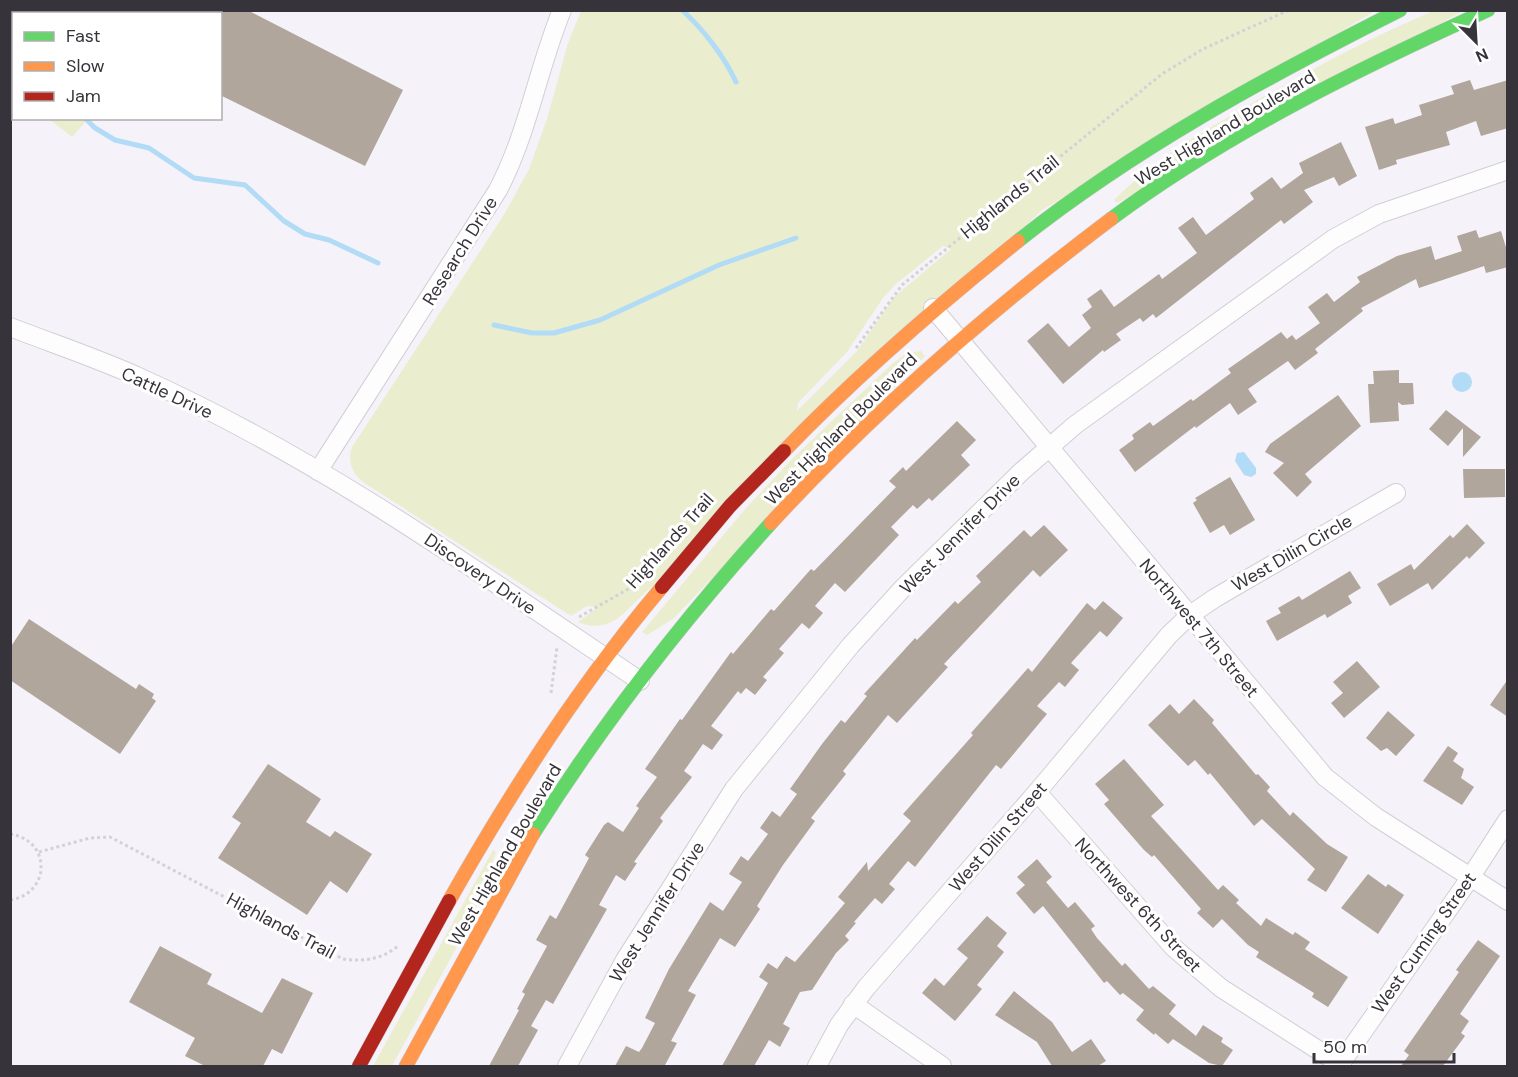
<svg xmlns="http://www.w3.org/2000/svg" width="1518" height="1077" font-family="'DM Sans',sans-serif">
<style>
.green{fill:#eaeecf;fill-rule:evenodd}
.water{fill:#b2dbf6}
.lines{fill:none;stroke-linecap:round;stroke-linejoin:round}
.stream{stroke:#b2dbf6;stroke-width:5}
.building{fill:#b0a69c}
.street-casing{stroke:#d2ced4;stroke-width:20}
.fast-casing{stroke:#d2ced4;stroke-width:15}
.slow-casing{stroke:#d2ced4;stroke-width:15}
.jam-casing{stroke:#d2ced4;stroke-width:15}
.path{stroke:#d4d2d5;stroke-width:3;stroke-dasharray:3 3;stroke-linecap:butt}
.street{stroke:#fefdfe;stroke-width:18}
.fast{stroke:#63d668;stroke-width:14}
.slow{stroke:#ff974d;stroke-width:14}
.jam{stroke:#b3261e;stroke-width:14}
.labels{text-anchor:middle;stroke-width:6;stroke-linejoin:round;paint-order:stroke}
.street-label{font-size:18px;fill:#37333a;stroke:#fff}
</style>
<rect width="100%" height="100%" fill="#f6f2fa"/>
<!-- green -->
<g class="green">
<path d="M10,11H185L182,14H14L13,89L10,87Z"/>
<path d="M581,11H1375L1042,210L622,615C609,626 594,629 578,622L598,607L587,606L571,616L363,482C352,473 347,462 352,447L505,213L529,169L547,119L568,43ZM943,246L951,249L894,297L857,351L797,411L798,403L847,352L883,298L896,284Z"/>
<path d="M1433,11H1463L1117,203L1114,200C1155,159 1199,134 1249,105C1309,70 1370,38 1433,11Z"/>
<path d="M49,119H88L72,137Z"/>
<path d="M921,351L925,356L673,619L647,635L642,632L746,508L795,456L893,363L907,353Z"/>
<path d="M493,850L496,852L472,919L392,1066H373Z"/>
</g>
<!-- water -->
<g class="water">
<path d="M11,10L51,11L54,13L14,14L13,64L11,62Z"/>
<circle cx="1462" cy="382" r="10"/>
<path d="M1244,452L1256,468V474L1251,477L1244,475L1235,461L1237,453Z"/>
</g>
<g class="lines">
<!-- stream -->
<g class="stream">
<path d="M682,10C703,29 724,56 736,82"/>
<path d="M85,118L95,128L115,140L149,148L194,178L245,185L284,221L305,234L329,240L378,263"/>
<path d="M494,325L532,333H554L600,320L719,265L796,238"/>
</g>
</g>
<!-- building -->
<g class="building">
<path d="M220,10H247L403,90L365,166L220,95Z"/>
<path d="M1470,80L1474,90L1508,80V128L1481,136L1476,121L1446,132L1450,145L1396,160L1397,164L1379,170L1365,127L1393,118L1395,124L1422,115L1419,105L1454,94L1451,86Z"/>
<path d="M1341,142L1357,176L1339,186L1334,177L1304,190L1313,202L1284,224L1281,220L1156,318L1153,314L1143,322L1140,318L1116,334L1121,340L1104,352L1103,350L1063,384L1027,341L1048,323L1069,347L1091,328L1082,315L1092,307L1087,299L1101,289L1114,307L1159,274L1162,279L1197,253L1178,228L1193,217L1206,235L1254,199L1250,193L1272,177L1281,189L1303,173L1299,163Z"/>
<path d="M1476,230L1479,238L1501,231L1508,254V267L1486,273L1484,266L1419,288L1416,279L1361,308L1363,311L1315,349L1318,353L1295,370L1288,361L1248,389L1257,402L1238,415L1230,403L1196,428L1195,426L1135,472L1119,450L1134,439L1132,435L1150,422L1153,426L1191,399L1193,401L1231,373L1228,369L1281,332L1287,339L1292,335L1296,340L1320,323L1308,307L1327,293L1334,302L1360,282L1357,277L1397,256L1431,246L1435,260L1462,251L1457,236Z"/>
<path d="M1399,370V383H1413L1414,404L1402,405L1398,402L1399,421L1370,423L1368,384H1374L1373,371Z"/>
<path d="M1338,395L1361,426L1305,474L1312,482L1297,497L1273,473L1284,463L1265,452L1270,444Z"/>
<path d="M1446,410L1481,437L1463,457V428L1448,446L1429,429Z"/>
<path d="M957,421L976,440L961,455L970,465L932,501L929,498L917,509L913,505L891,527L899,535L845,592L835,583L815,606L823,613L809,629L802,623L779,649L784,653L763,677L767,680L755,695L746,688L741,694L738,691L711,726L723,735L712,750L703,744L684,771L692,777L660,818L663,821L634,862L637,863L625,881L616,875L599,905L607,909L553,1004L546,1000L531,1026L538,1030L518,1066H489L519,1010L517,1009L525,994L522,992L547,946L536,940L550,915L556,919L589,858L585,855L604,825L608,822L623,832L639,808L636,806L657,777L645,769L680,719L682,720L731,652L733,654L771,609L774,611L811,569L814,571L896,487L889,481L903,467L906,471Z"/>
<path d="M1463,469H1505V497L1464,498Z"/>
<path d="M1230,477L1255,520L1230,535L1224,525L1210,533L1193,503L1197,500L1195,498Z"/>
<path d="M1467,524L1485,543L1469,559L1467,556L1432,590L1428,583L1390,606L1377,584L1411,564L1414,570L1450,535L1453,538Z"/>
<path d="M1044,525L1068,550L1040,577L1033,570L944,664L948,667L897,723L888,715L843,771L846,774L811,818L815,821L783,865L757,906L760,909L735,947L720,938L688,991L696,995L671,1041L677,1043L665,1065L669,1066H615L626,1046L639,1052L642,1048L655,1023L645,1018L669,969L710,902L723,911L742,882L729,874L741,856L748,861L768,834L760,828L772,811L780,817L797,794L790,789L822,744L841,720L845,723L867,696L864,694L915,638L917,640L955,601L958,604L981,582L976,576L1024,530L1031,537Z"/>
<path d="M1350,571L1361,588L1348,596L1352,603L1327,618L1325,614L1277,641L1266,621L1281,613L1278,608L1299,596L1302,600Z"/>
<path d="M1103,601L1123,618L1107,637L1100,631L1071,663L1079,670L1065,687L1059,682L1037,706L1047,714L1001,769L996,765L915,867L908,861L889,884L895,889L882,904L875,898L854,922L856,923L845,936L849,940L836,953L812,990L800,992L783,1024L790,1028L780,1047L769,1040L754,1066H722L768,983L759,977L768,963L777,969L786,956L795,962L845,903L838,897L867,862L868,871L911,821L903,814L973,735L971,733L1028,668L1032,672L1087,603L1095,610Z"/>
<path d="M29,619L136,689L139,684L154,694L152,698L156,701L120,754L10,680V648Z"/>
<path d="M1357,661L1380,687L1344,718L1331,703L1343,693L1333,682Z"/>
<path d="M1508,679V717L1490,705Z"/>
<path d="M1194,699L1214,720L1212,723L1256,775L1258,774L1270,787L1267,791L1290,816L1293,812L1327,844L1348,857L1326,892L1307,880L1315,869L1262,819L1254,826L1210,773L1208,775L1195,760L1188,766L1148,725L1170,704L1179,714Z"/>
<path d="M1388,711L1415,735L1396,756L1387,748L1381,751L1366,738Z"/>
<path d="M1448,746L1458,753L1453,761L1464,769L1461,778L1474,787L1462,805L1423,781Z"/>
<path d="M1124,759L1164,805L1151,816L1218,890L1223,885L1239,900L1236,903L1261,926L1266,918L1293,935L1295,932L1310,942L1305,949L1348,977L1328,1007L1312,997L1314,993L1256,957L1259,952L1248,945L1222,919L1213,928L1197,913L1201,909L1154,855L1152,857L1144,850L1104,804L1109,800L1095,784Z"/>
<path d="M268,764L321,799L306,822L330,837L335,831L372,854L347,893L330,881L307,915L218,858L241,823L232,817Z"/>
<path d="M1037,859L1052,877L1046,882L1068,908L1075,902L1095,926L1091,929L1097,938L1122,966L1125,963L1149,989L1153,986L1176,1005L1169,1014L1196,1036L1203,1025L1223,1038L1221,1042L1233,1050L1222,1066L1209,1063L1173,1039L1168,1044L1155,1033L1154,1035L1136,1020L1144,1010L1123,993L1120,995L1107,981L1104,983L1043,906L1034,914L1016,893L1025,885L1017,877Z"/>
<path d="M1368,874L1386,887L1388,884L1404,895L1378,934L1341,908Z"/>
<path d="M987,916L1007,933L997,946L1004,952L977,985L982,989L955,1021L922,993L935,978L944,986L968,958L957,949Z"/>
<path d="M1478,940L1500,956L1460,1014L1469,1021L1461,1033L1465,1036L1443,1066H1401L1409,1055L1404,1051L1459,972L1456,970Z"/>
<path d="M160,946L212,974L207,984L262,1013L282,978L313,993L282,1054L272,1049L263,1066H205L185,1056L195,1038L129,1002Z"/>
<path d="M1014,991L1052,1022L1072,1052L1091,1039L1106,1061L1098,1066H1052L1037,1042L995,1015Z"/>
</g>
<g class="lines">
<defs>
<g id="street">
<path d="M933,308L1325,777L1376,817L1508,901"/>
<path d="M10,327C54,344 99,359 141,378C319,458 480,573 640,681"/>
<path d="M318,471L498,190C529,130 537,71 562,10"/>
<path d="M1037,792L1174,948L1221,988L1340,1064"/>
<path d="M853,1004L942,1066"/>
<path d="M567,1066L625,960L734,789L851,645L903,588L1021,472L1075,425L1333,239L1379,214L1508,170"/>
<path d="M817,1066L839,1025L866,988L1037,792L1169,635L1190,615L1215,598L1396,493"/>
<path d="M1339,1066L1470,878L1508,819"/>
</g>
<g id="fast">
<path d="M1111,219C1227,133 1358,69 1488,10"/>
<path d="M1018,241C1135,148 1267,77 1400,10"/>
<path d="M533,834C603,723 683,620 771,523"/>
</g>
<g id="slow">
<path d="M784,451C857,375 936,307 1018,241"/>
<path d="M771,523C875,410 989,311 1111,219"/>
<path d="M449,901C511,791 580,684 662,587"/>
<path d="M406,1066L533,834"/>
</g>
<g id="jam">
<path d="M662,587L730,506L784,451"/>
<path d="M359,1066L449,901"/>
</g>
</defs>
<!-- street casing -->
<use href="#street" class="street-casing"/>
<!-- fast casing -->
<use href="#fast" class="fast-casing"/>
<!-- slow casing -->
<use href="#slow" class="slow-casing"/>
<!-- jam casing -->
<use href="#jam" class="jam-casing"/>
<!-- path -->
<g class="path">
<path d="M856,348L902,285L1162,74L1203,49L1289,10"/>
<path d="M579,617L630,588"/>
<path d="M551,693L557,647"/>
<path d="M10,834C52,840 51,894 10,900"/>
<path d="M39,852L90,838L110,837L343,959C363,962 384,959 399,945"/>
</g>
<!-- street -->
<use href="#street" class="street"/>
<!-- fast -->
<use href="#fast" class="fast"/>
<!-- slow -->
<use href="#slow" class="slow"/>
<!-- jam -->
<use href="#jam" class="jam"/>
</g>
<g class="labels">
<!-- street labels -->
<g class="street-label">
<text transform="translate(1225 128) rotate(-31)" y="6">West Highland Boulevard</text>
<text transform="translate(1010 197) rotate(-39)" y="6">Highlands Trail</text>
<text transform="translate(460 251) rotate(-58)" y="6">Research Drive</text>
<text transform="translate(167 393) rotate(25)" y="6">Cattle Drive</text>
<text transform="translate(841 429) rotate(-45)" y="6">West Highland Boulevard</text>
<text transform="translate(960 534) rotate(-45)" y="6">West Jennifer Drive</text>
<text transform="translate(670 541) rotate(-48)" y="6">Highlands Trail</text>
<text transform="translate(1292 553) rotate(-30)" y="6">West Dilin Circle</text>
<text transform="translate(480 574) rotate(34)" y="6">Discovery Drive</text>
<text transform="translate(1199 628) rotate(50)" y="6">Northwest 7th Street</text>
<text transform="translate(998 837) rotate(-49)" y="6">West Dilin Street</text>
<text transform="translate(505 855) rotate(-60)" y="6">West Highland Boulevard</text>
<text transform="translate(1138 905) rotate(47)" y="6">Northwest 6th Street</text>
<text transform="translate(657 912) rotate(-58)" y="6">West Jennifer Drive</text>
<text transform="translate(281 926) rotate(28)" y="6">Highlands Trail</text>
<text transform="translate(1424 943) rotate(-55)" y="6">West Cuming Street</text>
</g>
</g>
<!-- border -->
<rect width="1518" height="1077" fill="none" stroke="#37333a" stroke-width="24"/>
<!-- legend -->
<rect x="12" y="12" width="210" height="108" fill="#ffffff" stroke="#afadb0" stroke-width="1.5"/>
<rect x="24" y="32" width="30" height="9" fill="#63d668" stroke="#afadb0" stroke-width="1.5"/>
<text x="66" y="42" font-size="18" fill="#37333a">Fast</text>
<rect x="24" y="62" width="30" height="9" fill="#ff974d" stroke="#afadb0" stroke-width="1.5"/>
<text x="66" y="72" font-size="18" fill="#37333a">Slow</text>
<rect x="24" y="92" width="30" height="9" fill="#b3261e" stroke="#afadb0" stroke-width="1.5"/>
<text x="66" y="102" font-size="18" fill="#37333a">Jam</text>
<!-- north arrow -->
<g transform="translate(1476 42) rotate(156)" stroke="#ffffff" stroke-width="4.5" paint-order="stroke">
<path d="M0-4.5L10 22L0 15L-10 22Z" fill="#37333a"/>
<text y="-9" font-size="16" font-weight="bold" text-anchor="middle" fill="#37333a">N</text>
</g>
<!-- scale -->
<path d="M1314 1053v9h140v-9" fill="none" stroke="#37333a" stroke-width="3"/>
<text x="1323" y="1053" font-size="18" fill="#37333a" stroke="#ffffff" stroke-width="4.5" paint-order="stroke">50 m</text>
</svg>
